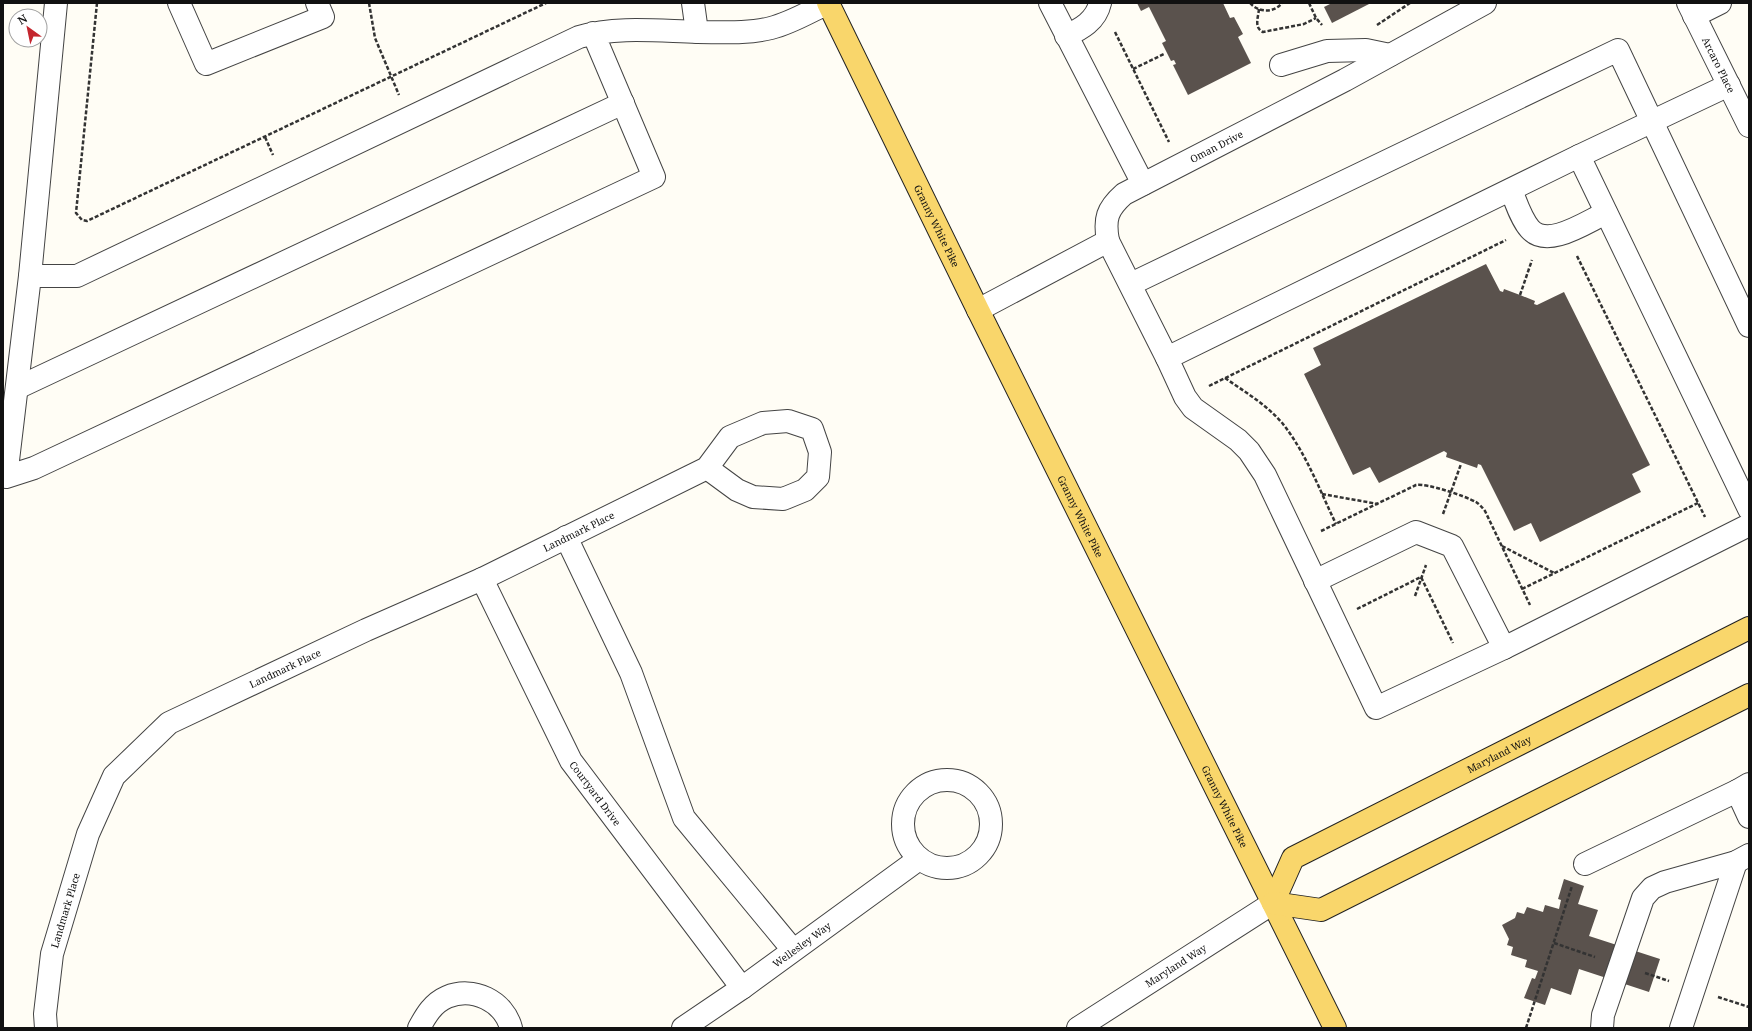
<svg xmlns="http://www.w3.org/2000/svg" width="1752" height="1031" font-family="'Noto Serif',serif">
<style>
.building{fill:#5a524d}
.lines{fill:none;stroke-linecap:round;stroke-linejoin:round}
.minor-casing{stroke:#444;stroke-width:24}
.major-casing{stroke:#222;stroke-width:24}
.path{stroke:#333;stroke-width:2.5;stroke-dasharray:4 2;stroke-linecap:butt}
.minor{stroke:#fff;stroke-width:22}
.major{stroke:#f9d66b;stroke-width:22}
.labels{text-anchor:middle;stroke-width:4;stroke-linejoin:round;paint-order:stroke}
.street-label{font-size:10px;fill:#111;stroke:#fff}
</style>
<rect width="100%" height="100%" fill="#fffdf5"/>
<!-- building -->
<g class="building">
<path d="M1137,3H1223L1230,18L1234,17L1243,34L1238,37L1251,63L1188,95L1173,65L1176,64L1174,60L1171,61L1162,43L1166,41L1149,7L1141,11Z"/>
<path d="M1332,3H1371L1332,23L1324,7Z"/>
<path d="M1486,264L1500,291L1503,292L1504,289L1520,295L1535,301L1534,304L1537,305L1564,292L1650,465L1632,474L1641,492L1540,542L1531,523L1514,531L1481,465L1478,464L1477,468L1446,457L1447,453L1444,451L1379,483L1370,467L1353,475L1304,374L1321,365L1313,348Z"/>
<path d="M1564,879L1584,886L1578,904L1598,910L1589,936L1660,959L1649,992L1579,969L1571,995L1551,988L1545,1005L1524,998L1532,978L1535,979L1538,971L1525,967L1527,960L1511,955L1513,947L1507,945L1509,939L1502,925L1515,918L1517,912L1524,914L1527,907L1543,912L1545,905L1559,909L1561,900L1558,899Z"/>
</g>
<g class="lines">
<defs>
<g id="minor">
<path d="M179,3L206,64L323,17L317,3"/>
<path d="M693,3L697,32C721,32 748,34 771,28C791,23 809,12 828,3"/>
<path d="M1050,3L1143,184"/>
<path id="s1" d="M1688,3L1749,126"/>
<path d="M1694,16L1720,3"/>
<path d="M593,33L654,177L34,468L6,477L30,276H77L579,37C617,26 658,31 697,32"/>
<path d="M1066,36C1081,29 1096,21 1100,3"/>
<path d="M1281,65L1327,51L1366,50L1390,55"/>
<path d="M1729,85L1579,156L1167,358L1185,397L1193,408L1238,440L1249,451L1265,475L1376,708L1504,648L1749,525"/>
<path d="M1579,156L1749,509"/>
<path d="M1511,190C1516,202 1521,219 1530,229C1548,249 1586,222 1606,213"/>
<path d="M1108,241L1167,358"/>
<path d="M30,276L56,3"/>
<path d="M1131,284L1618,50L1749,326"/>
<path id="s2" d="M978,310L1108,241C1104,219 1107,209 1124,194L1345,80L1485,3"/>
<path d="M17,388L623,103"/>
<path d="M566,537L631,673L684,818L793,950"/>
<path id="s3" d="M482,579L571,761L742,988"/>
<path d="M1315,581L1416,532L1452,546L1504,648"/>
<circle cx="947" cy="824" r="44"/>
<path d="M1749,784L1737,791L1749,817"/>
<path d="M1585,864L1737,791"/>
<path id="s4" d="M46,1028L45,1014L52,954L88,834L114,776L169,723L366,630L482,579L707,468L730,437L763,423L788,421L812,429L820,452L818,477L805,490L783,499L753,497L737,490L707,468"/>
<path d="M419,1028C426,1015 433,1003 447,997C473,986 504,1001 511,1028"/>
<path id="s5" d="M683,1028L742,988L919,859"/>
<path id="s6" d="M1078,1028L1273,903"/>
<path d="M1602,1028L1603,1015L1643,898L1652,888L1665,882L1736,862L1749,855"/>
<path d="M1681,1028L1736,862"/>
</g>
<g id="major">
<path id="s7" d="M828,3L978,310L1335,1028"/>
<path id="s8" d="M1273,903L1293,858L1749,628"/>
<path d="M1273,903L1321,910L1749,695"/>
</g>
</defs>
<!-- minor casing -->
<use href="#minor" class="minor-casing"/>
<!-- major casing -->
<use href="#major" class="major-casing"/>
<!-- path -->
<g class="path">
<path d="M97,3L76,213L82,220L87,221L546,3"/>
<path d="M369,3L375,38L399,95"/>
<path d="M1250,3C1259,13 1274,13 1282,3"/>
<path d="M1309,3L1316,18L1322,25"/>
<path d="M1259,9C1258,18 1254,28 1263,32L1304,24L1316,18"/>
<path d="M1377,25L1410,3"/>
<path d="M1115,32L1169,142"/>
<path d="M1133,69L1164,54"/>
<path d="M265,137L273,155"/>
<path d="M1577,256L1705,517"/>
<path d="M1520,295L1532,260"/>
<path d="M1225,378C1245,392 1267,405 1283,424C1306,453 1320,491 1336,524"/>
<path d="M1209,386L1506,240"/>
<path d="M1322,494L1378,504"/>
<path d="M1443,514L1461,464"/>
<path d="M1321,531L1416,485C1427,483 1465,496 1476,502C1479,504 1482,507 1485,511L1530,605"/>
<path d="M1502,546L1554,573"/>
<path d="M1522,589L1698,503"/>
<path d="M1415,596L1426,565"/>
<path d="M1357,609L1421,577L1453,643"/>
<path d="M1554,943L1595,957"/>
<path d="M1645,973L1669,981"/>
<path d="M1718,997L1749,1007"/>
<path d="M1526,1028L1572,886"/>
</g>
<!-- minor -->
<use href="#minor" class="minor"/>
<!-- major -->
<use href="#major" class="major"/>
</g>
<g class="labels">
<!-- street labels -->
<g class="street-label">
<text dy="4" stroke="none"><textPath href="#s1" startOffset="69">Arcaro Place</textPath></text>
<text dy="4" stroke="none"><textPath href="#s2" startOffset="304">Oman Drive</textPath></text>
<text dy="4" stroke="none"><textPath href="#s7" startOffset="248">Granny White Pike</textPath></text>
<text dy="4" stroke="none"><textPath href="#s7" startOffset="572">Granny White Pike</textPath></text>
<text dy="4" stroke="none"><textPath href="#s4" startOffset="792">Landmark Place</textPath></text>
<text dy="4" stroke="none"><textPath href="#s4" startOffset="468">Landmark Place</textPath></text>
<text dy="4" stroke="none"><textPath href="#s8" startOffset="280">Maryland Way</textPath></text>
<text dy="4" stroke="none"><textPath href="#s3" startOffset="243">Courtyard Drive</textPath></text>
<text dy="4" stroke="none"><textPath href="#s7" startOffset="896">Granny White Pike</textPath></text>
<text dy="4" stroke="none"><textPath href="#s4" startOffset="120">Landmark Place</textPath></text>
<text dy="4" stroke="none"><textPath href="#s5" startOffset="145">Wellesley Way</textPath></text>
<text dy="4" stroke="none"><textPath href="#s6" startOffset="116">Maryland Way</textPath></text>
</g>
</g>
<!-- border -->
<rect width="1752" height="1031" fill="none" stroke="#111111" stroke-width="8"/>
<!-- north arrow -->
<g transform="translate(28 28) rotate(327)"><circle r="19" fill="#ffffff" stroke="#a0a0a0"/>
<path d="M0-3L7 15L0 10L-7 15Z" fill="#c4262e"/>
<text y="-6" font-size="11" font-weight="bold" text-anchor="middle" fill="#111111">N</text>
</g>
</svg>
